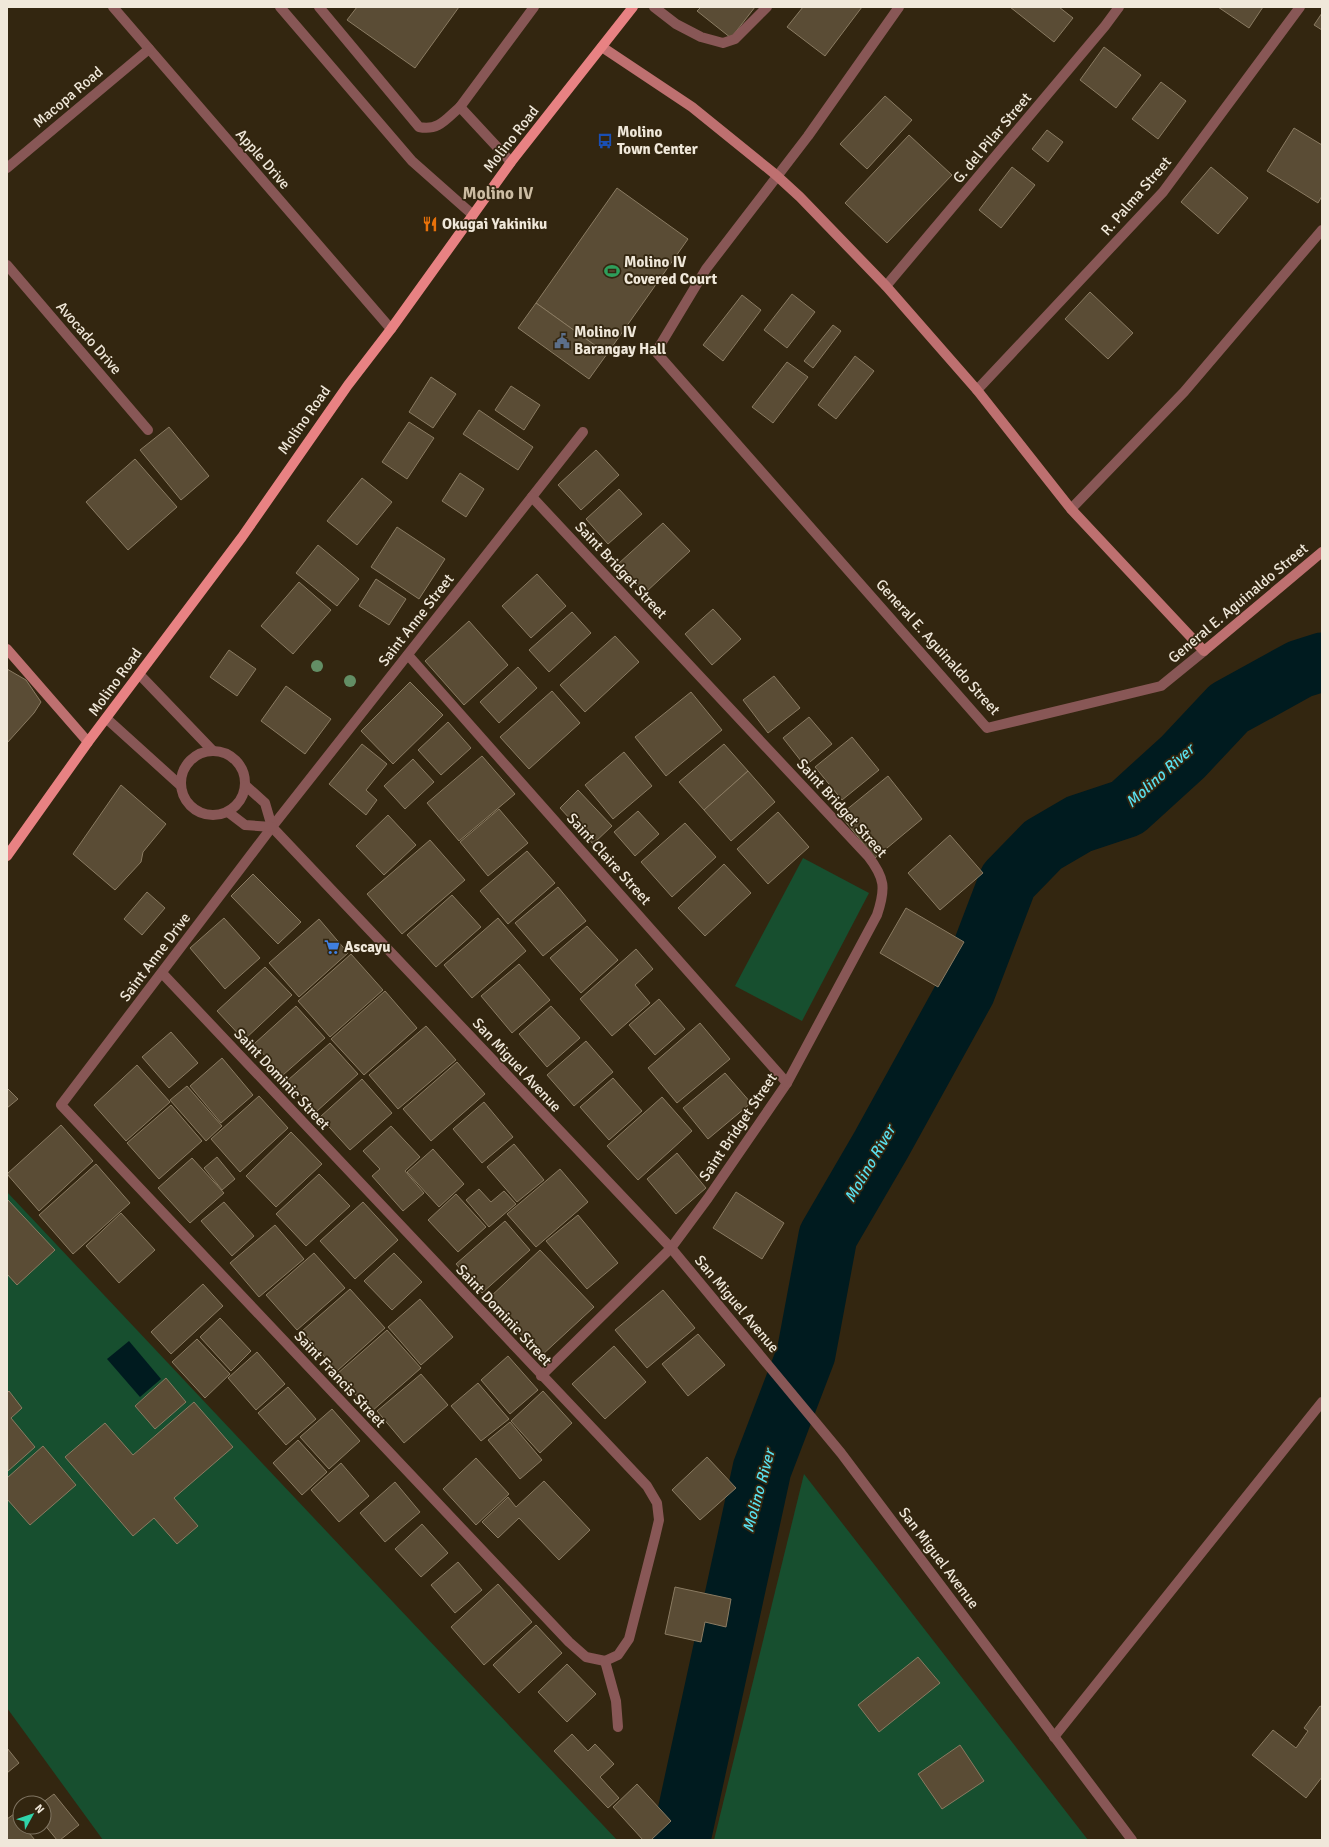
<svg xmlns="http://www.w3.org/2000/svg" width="1329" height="1847" font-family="Signika,sans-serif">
<rect width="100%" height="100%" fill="#332610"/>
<g fill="#174f2f">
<polygon points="803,858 869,893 802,1021 735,986"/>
<polygon points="7,1192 617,1840 103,1840 7,1708"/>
<polygon points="804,1474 1088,1840 714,1840"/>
</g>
<polygon fill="#001b1f" points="129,1341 161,1379 140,1397 107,1359"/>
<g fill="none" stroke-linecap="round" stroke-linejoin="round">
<polyline stroke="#001b1f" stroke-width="59" points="681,1840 762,1469 806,1354 828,1236 881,1145 966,991 1008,881 1043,845 1079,824 1127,808 1183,757 1229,708 1300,669 1322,662"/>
</g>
<g fill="#5a4c35" stroke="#8a7b62">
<polygon points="357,7 459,7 415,68 347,20"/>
<polygon points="701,7 755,7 731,38 697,11"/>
<polygon points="803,7 862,7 825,56 787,27"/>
<polygon points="1010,7 1059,7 1073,18 1054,42"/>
<polygon points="1218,7 1263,7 1249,28"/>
<polygon points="1322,13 1322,30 1314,25"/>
<polygon points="1104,47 1141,75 1116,108 1080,80"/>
<polygon points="1161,82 1186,101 1158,139 1132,119"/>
<polygon points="885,96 912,120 867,169 840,144"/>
<polygon points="1294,128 1322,145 1322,196 1318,203 1267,171"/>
<polygon points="1047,130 1063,142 1048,162 1032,149"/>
<polygon points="909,135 952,175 887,243 845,203"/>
<polygon points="1012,167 1035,185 1001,228 979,210"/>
<polygon points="1211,167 1248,198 1218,234 1181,202"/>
<polygon points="617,188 688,239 607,354 536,303"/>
<polygon points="1090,292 1133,333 1108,359 1065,319"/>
<polygon points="792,294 815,312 787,348 764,330"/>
<polygon points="742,295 761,310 723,361 703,345"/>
<polygon points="536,303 607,354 589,379 518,328"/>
<polygon points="833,325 841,331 813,368 804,361"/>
<polygon points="855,356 874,371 836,419 818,405"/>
<polygon points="787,362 808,377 773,423 752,407"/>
<polygon points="431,377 456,394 433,428 409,412"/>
<polygon points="511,386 540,405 524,430 495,410"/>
<polygon points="479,410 533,447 518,470 463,434"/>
<polygon points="409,422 434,438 407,479 382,462"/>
<polygon points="169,427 209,476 181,500 140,450"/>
<polygon points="596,450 619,475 581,510 558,485"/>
<polygon points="135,459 177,507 128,550 86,502"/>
<polygon points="460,473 484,489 466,517 442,501"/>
<polygon points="362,478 392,502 357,545 327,521"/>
<polygon points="619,489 642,514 608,544 586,519"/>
<polygon points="663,523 690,551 645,593 618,564"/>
<polygon points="397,527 445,559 419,599 371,567"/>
<polygon points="318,545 359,579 337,606 296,573"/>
<polygon points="537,574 566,606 531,638 502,606"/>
<polygon points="376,579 406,599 389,625 359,606"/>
<polygon points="299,582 331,610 293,654 261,626"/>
<polygon points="713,609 741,639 712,665 685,634"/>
<polygon points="572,612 591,633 549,672 529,650"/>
<polygon points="469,621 508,665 464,705 425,661"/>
<polygon points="615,636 639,662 585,712 560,685"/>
<polygon points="229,650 256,669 237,696 210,677"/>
<polygon points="518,667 537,688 499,723 480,702"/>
<polygon points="7,669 26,680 41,702 34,713 7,743"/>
<polygon points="774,676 800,708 768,733 743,700"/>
<polygon points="410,682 443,715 393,764 361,731"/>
<polygon points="286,686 331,719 305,754 261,721"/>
<polygon points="552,691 580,723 529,769 500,737"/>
<polygon points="691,692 722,730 666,776 635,737"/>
<polygon points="809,717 832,744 805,766 783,738"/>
<polygon points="448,722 471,748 441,775 418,750"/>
<polygon points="852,737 879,770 842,800 815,767"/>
<polygon points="362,744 387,764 366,790 377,800 366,815 329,784"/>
<polygon points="724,744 748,771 704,810 679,782"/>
<polygon points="624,752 652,786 613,819 585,785"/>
<polygon points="482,756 515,794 459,841 427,803"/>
<polygon points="413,759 434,782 405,809 384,786"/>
<polygon points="748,771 775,802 731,841 704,810"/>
<polygon points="888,776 922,819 875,858 840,815"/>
<polygon points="121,785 166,824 143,852 141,862 115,890 73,854"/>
<polygon points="578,790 612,826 593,844 560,808"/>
<polygon points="499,809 528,843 488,876 460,842"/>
<polygon points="638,811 659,834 635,856 614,832"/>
<polygon points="778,812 809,847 768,884 737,849"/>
<polygon points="388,815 416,845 384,875 356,846"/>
<polygon points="685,823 716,857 672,897 641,862"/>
<polygon points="950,835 983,873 940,910 908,873"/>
<polygon points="430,840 465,880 402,934 367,894"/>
<polygon points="527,851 555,883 508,924 480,891"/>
<polygon points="724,864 751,893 705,936 678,908"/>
<polygon points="253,874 301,922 278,944 231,896"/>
<polygon points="558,887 586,921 543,956 515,923"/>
<polygon points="147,892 165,908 142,935 124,919"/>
<polygon points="452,895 481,927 436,967 407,935"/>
<polygon points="906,908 964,942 938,987 880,953"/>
<polygon points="224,918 260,958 225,989 190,948"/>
<polygon points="498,918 526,951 472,998 444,965"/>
<polygon points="319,919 348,953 299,997 269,963"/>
<polygon points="587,926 618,960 581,993 550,958"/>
<polygon points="636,949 653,969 635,985 650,1003 612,1036 580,999"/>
<polygon points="351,954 383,990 330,1037 298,1001"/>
<polygon points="519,964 550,1000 512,1033 481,996"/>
<polygon points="265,967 292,995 244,1040 217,1011"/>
<polygon points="385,991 417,1028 364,1075 331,1039"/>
<polygon points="659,999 685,1029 655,1055 629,1025"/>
<polygon points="296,1006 325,1038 283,1075 254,1044"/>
<polygon points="551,1006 580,1038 547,1067 519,1034"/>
<polygon points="700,1023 730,1059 677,1103 648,1068"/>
<polygon points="426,1026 456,1060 398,1109 369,1075"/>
<polygon points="171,1032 198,1063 169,1088 142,1057"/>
<polygon points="586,1041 613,1072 574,1106 547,1075"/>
<polygon points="330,1043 358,1074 316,1112 288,1080"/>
<polygon points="222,1058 253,1095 221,1123 190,1086"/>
<polygon points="457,1062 485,1094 431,1141 403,1109"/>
<polygon points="137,1065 170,1102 126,1141 94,1105"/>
<polygon points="725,1073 751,1103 708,1139 683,1108"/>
<polygon points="613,1078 642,1111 609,1140 580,1107"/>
<polygon points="362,1079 392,1113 350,1150 320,1117"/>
<polygon points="187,1086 222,1126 206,1141 170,1100"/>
<polygon points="7,1088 18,1099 7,1108"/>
<polygon points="259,1096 288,1128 240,1172 211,1139"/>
<polygon points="662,1097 692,1131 638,1180 607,1146"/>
<polygon points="484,1102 513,1137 482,1163 453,1129"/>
<polygon points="171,1105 202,1141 159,1179 127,1143"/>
<polygon points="61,1125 93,1161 39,1211 7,1174"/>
<polygon points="391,1126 420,1157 405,1171 424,1193 403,1211 372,1176 380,1169 363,1151"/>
<polygon points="291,1132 322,1164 276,1207 246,1176"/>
<polygon points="514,1144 544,1180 517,1202 487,1167"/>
<polygon points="433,1149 464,1184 439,1207 407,1172"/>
<polygon points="677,1153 706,1188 676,1214 647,1179"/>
<polygon points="217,1157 235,1179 222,1190 204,1168"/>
<polygon points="192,1158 224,1193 190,1223 158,1188"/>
<polygon points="96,1164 130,1203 73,1254 39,1215"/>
<polygon points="560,1169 588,1202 536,1247 507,1214"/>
<polygon points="319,1174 350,1206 306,1246 276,1214"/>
<polygon points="479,1189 491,1202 504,1191 516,1204 489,1227 466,1200"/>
<polygon points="736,1192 784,1223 762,1259 713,1228"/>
<polygon points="456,1194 486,1227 458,1252 428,1220"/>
<polygon points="7,1199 55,1250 17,1285 7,1274"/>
<polygon points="224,1202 254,1236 232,1256 201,1221"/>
<polygon points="363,1202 398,1240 355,1279 320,1241"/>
<polygon points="121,1213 155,1250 119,1283 86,1246"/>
<polygon points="578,1215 618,1263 587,1289 546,1241"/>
<polygon points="505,1221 530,1250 482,1293 456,1264"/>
<polygon points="275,1225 304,1259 259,1297 230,1263"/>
<polygon points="540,1250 594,1307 541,1356 488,1299"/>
<polygon points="314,1253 345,1288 297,1330 266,1295"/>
<polygon points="394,1253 422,1282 392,1310 364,1281"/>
<polygon points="203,1284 223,1306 171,1354 151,1332"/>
<polygon points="350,1289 385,1328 337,1371 302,1331"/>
<polygon points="663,1290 695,1328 647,1368 615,1330"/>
<polygon points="420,1299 453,1337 421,1365 388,1327"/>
<polygon points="220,1318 251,1351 231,1371 200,1337"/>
<polygon points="387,1330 421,1368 371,1412 337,1374"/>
<polygon points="698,1334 725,1365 688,1396 662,1364"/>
<polygon points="197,1339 230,1374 205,1398 172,1362"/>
<polygon points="614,1346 646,1382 605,1419 572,1384"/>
<polygon points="257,1352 285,1384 256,1410 228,1378"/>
<polygon points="508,1356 538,1390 510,1414 481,1380"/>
<polygon points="421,1374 448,1405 404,1443 377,1411"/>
<polygon points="166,1378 186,1402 155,1429 135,1406"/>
<polygon points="478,1383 509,1419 481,1441 451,1406"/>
<polygon points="288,1387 316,1419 286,1445 258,1413"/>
<polygon points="9,1391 22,1408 11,1418 35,1447 8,1471 7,1393"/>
<polygon points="543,1391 572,1423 540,1453 511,1421"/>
<polygon points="194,1402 233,1447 174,1498 198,1526 177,1544 154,1518 133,1536 65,1457 105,1423 133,1455"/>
<polygon points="332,1409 360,1441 329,1469 300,1437"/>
<polygon points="510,1422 542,1460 520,1479 488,1440"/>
<polygon points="298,1440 327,1472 302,1495 273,1463"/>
<polygon points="43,1446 76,1485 30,1525 7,1499 7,1478"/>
<polygon points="707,1457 736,1488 700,1520 672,1490"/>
<polygon points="476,1458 509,1494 476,1525 443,1489"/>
<polygon points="341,1463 369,1496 339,1522 311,1490"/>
<polygon points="544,1481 590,1530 559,1560 519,1518 498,1538 482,1522 508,1497 516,1507"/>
<polygon points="395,1482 420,1512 385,1542 360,1513"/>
<polygon points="422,1524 448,1553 421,1577 395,1549"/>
<polygon points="458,1562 482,1590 455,1613 431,1585"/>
<polygon points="498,1584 532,1622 484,1665 451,1627"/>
<polygon points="675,1587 731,1599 726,1627 705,1622 701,1642 665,1634"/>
<polygon points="536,1625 562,1653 519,1693 493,1665"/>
<polygon points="918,1657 940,1683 879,1732 858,1705"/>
<polygon points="567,1664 596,1694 567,1722 538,1692"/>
<polygon points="1320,1706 1322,1707 1322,1777 1306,1798 1252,1755 1273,1730 1296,1748 1308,1731 1304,1728"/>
<polygon points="572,1734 588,1751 595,1744 614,1764 600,1777 619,1798 608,1808 554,1751"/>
<polygon points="960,1745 984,1781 942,1809 918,1774"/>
<polygon points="7,1748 19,1763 7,1773"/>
<polygon points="637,1784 671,1821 651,1840 643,1840 613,1807"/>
<polygon points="54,1794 79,1825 60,1840 57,1840 44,1824 44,1803 42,1803"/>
<polygon points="14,1814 20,1822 20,1827 24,1827 35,1840 7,1840 7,1819"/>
</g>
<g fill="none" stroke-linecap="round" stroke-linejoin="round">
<g stroke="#885756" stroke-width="10">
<polyline points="280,7 412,161 473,215"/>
<path d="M319 7 419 127C439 131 446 119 460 107L511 162"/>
<polyline points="654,7 676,24 701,37 723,43 735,39 767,7"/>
<polyline points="460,107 534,7"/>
<polyline points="1054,1737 1322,1402"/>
</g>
<g stroke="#885756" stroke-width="10">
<polyline points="113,7 391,329"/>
<polyline points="899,7 808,136 706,269 656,352 987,728 1161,686 1204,651"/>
<polyline points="7,168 149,49"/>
<polyline points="7,265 148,430"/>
<polyline points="886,286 1105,26 1119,7"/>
<polyline points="977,390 1163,192 1300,7"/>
<polyline points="583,432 272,827 61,1105 569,1642 586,1657 605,1661"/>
<path d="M532 497 868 856C885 878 886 888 877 915L787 1083 708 1198 671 1248 541 1376"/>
<polyline points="1071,509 1184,392 1322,230"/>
<polyline points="408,655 787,1083"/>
<polyline points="139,674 212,750"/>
<polyline points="107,719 180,785"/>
<circle cx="213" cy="783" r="32"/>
<polyline points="245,785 265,803 272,827 671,1248 841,1453 1132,1840"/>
<polyline points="228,812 245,825 272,827"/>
<polyline points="162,973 647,1486 657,1503 659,1520 655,1537 629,1639 618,1655 605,1661"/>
<polyline points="605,1661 616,1701 618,1727"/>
</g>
<g stroke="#be7070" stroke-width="10">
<polyline points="602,47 692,107 776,175 800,197 886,286 977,390 1071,509 1204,651 1322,552"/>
<polyline points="7,649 88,742"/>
</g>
<polyline stroke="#e88283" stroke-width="10" points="7,856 88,742 242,537 348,385 391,329 511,162 633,7"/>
</g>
<g fill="#638e65">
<circle cx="317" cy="666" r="6"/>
<circle cx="350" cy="681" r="6"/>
</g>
<defs>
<symbol id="bus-bare" viewBox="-9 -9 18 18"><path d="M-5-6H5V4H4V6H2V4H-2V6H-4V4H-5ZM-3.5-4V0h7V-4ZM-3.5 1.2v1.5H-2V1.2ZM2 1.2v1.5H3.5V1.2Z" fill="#1a4fb4" stroke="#332610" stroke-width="2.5" paint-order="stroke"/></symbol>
<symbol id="restaurant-bare" viewBox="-9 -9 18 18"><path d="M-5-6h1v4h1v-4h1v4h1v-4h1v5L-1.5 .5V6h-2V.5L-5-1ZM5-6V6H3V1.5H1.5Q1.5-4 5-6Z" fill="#e8710a" stroke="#332610" stroke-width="2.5" paint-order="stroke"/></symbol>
<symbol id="stadium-bare" viewBox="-9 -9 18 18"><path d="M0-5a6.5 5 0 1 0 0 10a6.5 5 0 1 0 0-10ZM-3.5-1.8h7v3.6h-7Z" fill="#2e9e5b" stroke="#332610" stroke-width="2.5" paint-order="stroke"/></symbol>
<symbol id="civic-bare" viewBox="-9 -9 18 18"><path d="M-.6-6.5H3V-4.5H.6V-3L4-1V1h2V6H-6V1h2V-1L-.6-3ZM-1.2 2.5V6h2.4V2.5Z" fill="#5c6f8a" stroke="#332610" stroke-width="2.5" paint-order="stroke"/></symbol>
<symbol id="supermarket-bare" viewBox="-9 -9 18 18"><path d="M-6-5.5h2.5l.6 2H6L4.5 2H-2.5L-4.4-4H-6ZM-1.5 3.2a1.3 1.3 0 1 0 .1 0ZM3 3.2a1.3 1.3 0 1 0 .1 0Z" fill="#3f7fe0" stroke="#332610" stroke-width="2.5" paint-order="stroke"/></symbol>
</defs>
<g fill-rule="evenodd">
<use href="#bus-bare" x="594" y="130" width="22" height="22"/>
<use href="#restaurant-bare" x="419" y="213" width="22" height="22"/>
<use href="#stadium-bare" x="601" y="260" width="22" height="22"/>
<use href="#civic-bare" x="551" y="330" width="22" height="22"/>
<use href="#supermarket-bare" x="321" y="936" width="22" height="22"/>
</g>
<g text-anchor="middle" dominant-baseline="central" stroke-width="3.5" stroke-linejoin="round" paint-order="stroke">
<g font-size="15" fill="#f0e8da" stroke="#332610">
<text transform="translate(68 97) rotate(-40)">Macopa Road</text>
<text transform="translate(992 138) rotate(-50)">G. del Pilar Street</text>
<text transform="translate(511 139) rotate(-52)">Molino Road</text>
<text transform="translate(263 159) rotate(49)">Apple Drive</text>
<text transform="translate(1136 196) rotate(-49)">R. Palma Street</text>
<text transform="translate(89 338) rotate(49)">Avocado Drive</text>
<text transform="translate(304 420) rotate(-55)">Molino Road</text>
<text transform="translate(621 570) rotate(47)">Saint Bridget Street</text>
<text transform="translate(1238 603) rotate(-40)">General E. Aguinaldo Street</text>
<text transform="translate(416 620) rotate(-52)">Saint Anne Street</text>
<text transform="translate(938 647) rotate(48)">General E. Aguinaldo Street</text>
<text transform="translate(115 682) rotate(-54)">Molino Road</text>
<text transform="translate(842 808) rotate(48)">Saint Bridget Street</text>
<text transform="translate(609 859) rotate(48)">Saint Claire Street</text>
<text transform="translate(155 957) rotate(-53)">Saint Anne Drive</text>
<text transform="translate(517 1065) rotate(47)">San Miguel Avenue</text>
<text transform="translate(282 1079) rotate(47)">Saint Dominic Street</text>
<text transform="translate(738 1127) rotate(-56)">Saint Bridget Street</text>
<text transform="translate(737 1304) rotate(50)">San Miguel Avenue</text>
<text transform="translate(504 1315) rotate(47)">Saint Dominic Street</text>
<text transform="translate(340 1379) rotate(47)">Saint Francis Street</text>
<text transform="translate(939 1558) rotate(53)">San Miguel Avenue</text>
</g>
<g font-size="15" font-weight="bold" fill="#f0e8da" stroke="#332610" text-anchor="start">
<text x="617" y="132">Molino<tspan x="617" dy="17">Town Center</tspan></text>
<text x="442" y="224">Okugai Yakiniku</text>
<text x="624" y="262">Molino IV<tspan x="624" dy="17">Covered Court</tspan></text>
<text x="574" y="332">Molino IV<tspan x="574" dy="17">Barangay Hall</tspan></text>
<text x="344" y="947">Ascayu</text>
</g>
<g font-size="16" font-style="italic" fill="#59dfed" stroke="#332610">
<text transform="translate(1160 776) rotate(-42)">Molino River</text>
<text transform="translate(870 1164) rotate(-60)">Molino River</text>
<text transform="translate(759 1491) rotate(-75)">Molino River</text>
</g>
<g font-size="17" font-weight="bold" fill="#ccbca2" stroke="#332610">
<text x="498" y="193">Molino IV</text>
</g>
</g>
<rect width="1329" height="1847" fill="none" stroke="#f0e8da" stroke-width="16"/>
<g transform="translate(32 1815) rotate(50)"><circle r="19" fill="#332610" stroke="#7f7461"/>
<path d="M0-3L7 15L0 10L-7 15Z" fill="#30d4aa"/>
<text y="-6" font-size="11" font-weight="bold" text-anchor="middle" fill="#f0e8da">N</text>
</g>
</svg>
